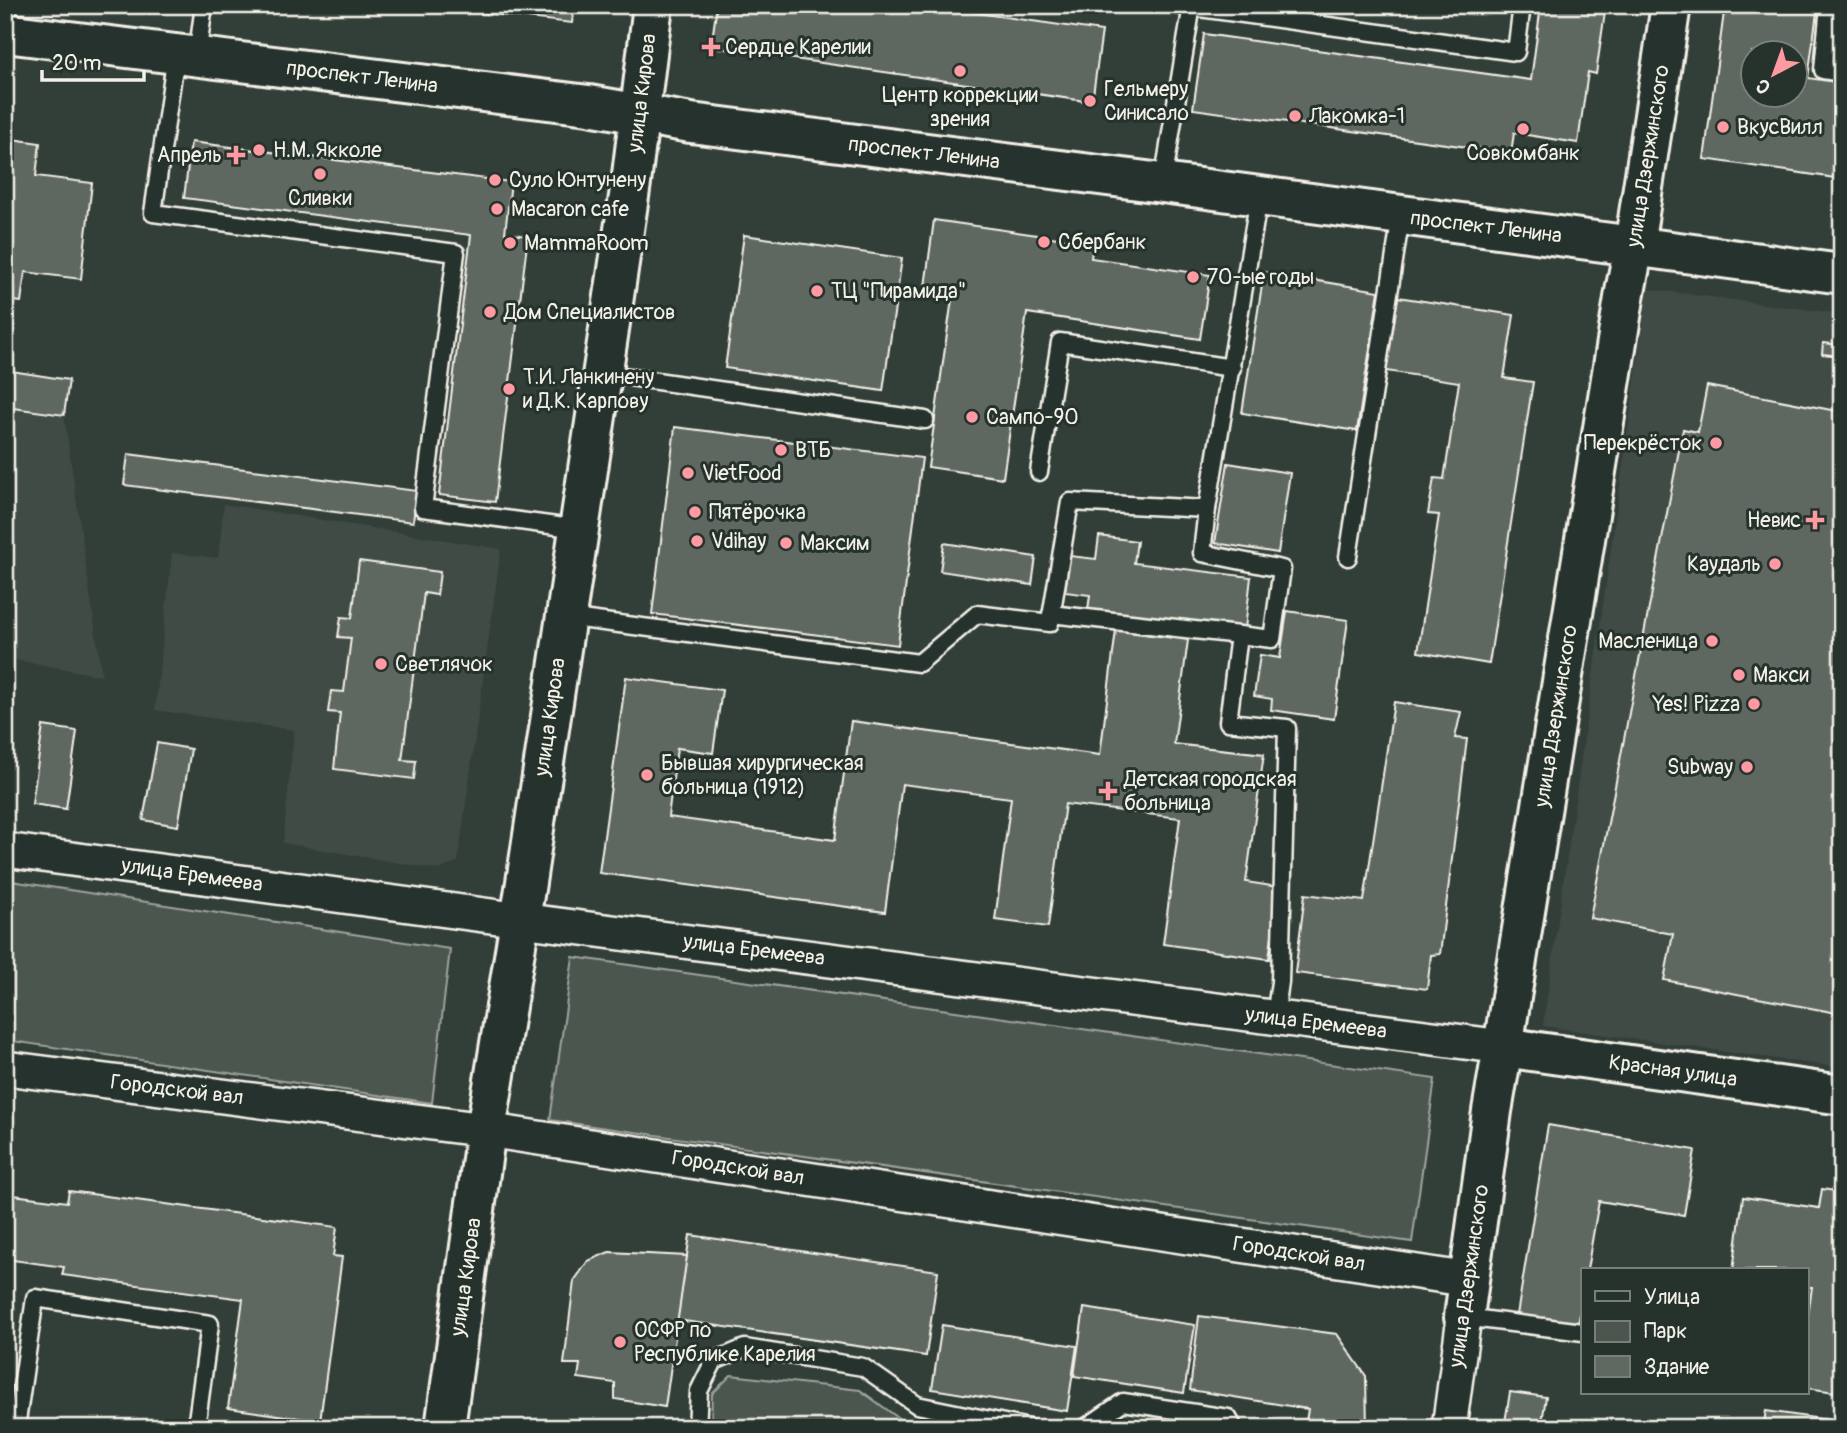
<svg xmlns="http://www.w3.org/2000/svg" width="1847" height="1433" font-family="Pangolin,sans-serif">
<rect width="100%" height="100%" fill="#323e38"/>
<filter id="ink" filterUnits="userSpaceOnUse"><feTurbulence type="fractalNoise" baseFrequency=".0143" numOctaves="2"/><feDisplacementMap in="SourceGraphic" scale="14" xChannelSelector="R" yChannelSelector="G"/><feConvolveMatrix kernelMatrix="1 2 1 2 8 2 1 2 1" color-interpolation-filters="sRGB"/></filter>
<g filter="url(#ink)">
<g fill="#404b44">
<polygon points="1648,289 1842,314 1842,1068 1543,1026"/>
<polygon points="5,407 64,415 102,676 5,658"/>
<polygon points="224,504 501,549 458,861 440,870 283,843 294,730 155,710 172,553 218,558"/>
</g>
<g fill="#4c564f" stroke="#a0a49c" stroke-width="2">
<polygon points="5,880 450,949 432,1103 5,1040"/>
<polygon points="573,957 1435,1079 1412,1242 550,1120"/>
<polygon points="731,1375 860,1390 912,1428 711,1428 712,1394"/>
</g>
<g fill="#5f6861" stroke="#f4f1e8" stroke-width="2" fill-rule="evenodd">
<polygon points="410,5 574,5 572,23"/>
<polygon points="717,5 922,5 1102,31 1092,102 711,47"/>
<polygon points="1541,5 1606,5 1596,74 1588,72 1578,143 1514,133 1511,153 1193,109 1204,34 1531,80"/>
<path d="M1725 5H1818L1808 78 1842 83V179L1704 159ZM1752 52H1794V94H1752Z"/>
<polygon points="5,138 40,143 36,176 92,183 81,279 25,272 21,302 5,300"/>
<polygon points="191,142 511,182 505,233 528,236 495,502 439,495 471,235 184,198"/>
<polygon points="934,220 1093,243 1091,258 1210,275 1200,339 1027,313 1003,478 928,467 953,292 925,287"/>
<polygon points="744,235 902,258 883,391 725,368"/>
<polygon points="1264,272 1379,291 1357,431 1242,413"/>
<polygon points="1398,297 1514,315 1504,378 1533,382 1489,664 1418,652 1439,515 1428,514 1434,478 1444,479 1459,382 1386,371"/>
<polygon points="1823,343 1842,345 1842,356 1822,354"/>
<polygon points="5,370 69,380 64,415 5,407"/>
<polygon points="1707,386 1842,412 1842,1014 1664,980 1673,934 1590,918 1683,429 1698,432"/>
<polygon points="675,427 922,458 898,645 652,614"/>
<polygon points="128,454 417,491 413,522 124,485"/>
<polygon points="1228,463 1290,473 1278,553 1215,543"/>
<polygon points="1099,536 1137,541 1134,563 1251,577 1245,629 1088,610 1090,595 1065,592 1070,556 1096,559"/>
<polygon points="944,543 1036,557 1032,585 940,571"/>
<polygon points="359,561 440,572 437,595 424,593 402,760 416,761 414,779 334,769 340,713 328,712 331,691 344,692 351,638 338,637 341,617 352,618"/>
<polygon points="1287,611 1348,620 1334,719 1271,710 1272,699 1254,696 1260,655 1280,658"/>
<polygon points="1116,630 1188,640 1174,744 1264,754 1246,882 1278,887 1269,959 1163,944 1180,818 1065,804 1048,927 995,920 1011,798 902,784 885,912 599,873 626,677 722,690 713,753 677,748 668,817 835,840 851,721 1100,755"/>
<polygon points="1394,702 1461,712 1455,738 1467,739 1440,954 1431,955 1427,989 1295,973 1305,894 1364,901"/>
<polygon points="43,726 77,731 66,809 32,804"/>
<polygon points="157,743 191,749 178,826 143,820"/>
<polygon points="1548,1125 1695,1150 1684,1215 1599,1201 1587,1270 1583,1270 1583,1298 1578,1325 1517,1315"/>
<polygon points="1822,1189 1842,1192 1842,1393 1807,1388 1807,1322 1812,1287 1807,1287 1807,1270 1733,1270 1743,1197 1819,1208"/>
<polygon points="69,1191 337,1227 333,1256 342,1257 320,1421 228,1408 243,1299 62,1275 64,1267 5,1259 5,1194 67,1202"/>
<polygon points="690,1235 938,1271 926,1356 677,1320"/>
<polygon points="609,1252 687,1256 665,1407 615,1399 615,1383 578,1378 580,1364 564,1364 574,1281 588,1261"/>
<polygon points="1084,1308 1195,1325 1184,1393 1074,1376"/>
<polygon points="1199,1316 1337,1334 1366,1376 1367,1428 1305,1428 1308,1409 1190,1390"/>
<polygon points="942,1325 1077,1346 1067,1411 932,1389"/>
<polygon points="1510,1392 1546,1397 1541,1428 1504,1428"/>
<polygon points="1766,1411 1842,1422 1842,1428 1763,1428"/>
</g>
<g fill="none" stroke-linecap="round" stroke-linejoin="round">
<defs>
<g id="lane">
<polyline points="1178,5 1516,52 1522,5"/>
<polyline points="1829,5 1823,70 1842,73"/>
<polyline points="176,54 153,213 456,253 423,508 579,529"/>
<polyline points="197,57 204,5"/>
<polyline points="1163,182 1192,5"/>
<polyline points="602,373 925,420"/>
<polyline points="1039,472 1060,342 1232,368"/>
<polyline points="1207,509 1202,553 1282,569 1272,639 1239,635 1228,722 1287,728 1280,982 1275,1017"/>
<polyline points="1348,557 1401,216"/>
<polyline points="1051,614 1239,635"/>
<polyline points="565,617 919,663 977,614 1050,623 1070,502 1207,509 1259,197"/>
<polyline points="1464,1317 1583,1332"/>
<polyline points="16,1428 35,1298 210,1324 196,1428"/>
<polyline points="697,1428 699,1391 714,1361 745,1348 863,1367 917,1405 1029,1428"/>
<polyline points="1085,1428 1123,1402 1228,1418 1234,1428"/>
</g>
<g id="street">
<polyline points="5,850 520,920 1503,1047"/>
<polyline points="5,1068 486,1130 1470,1280"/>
<polyline points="1449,1428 1464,1317"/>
</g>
<g id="secondary">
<polyline points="5,33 589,105 691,123 1162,183 1842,274"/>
<polyline points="1503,1047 1842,1095"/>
<polyline points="1464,1317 1492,1111 1503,1047 1625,292 1634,246 1671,5"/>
<polyline points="445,1428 486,1130 525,889 631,183 653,5"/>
</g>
</defs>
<use href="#lane" stroke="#f4f1e8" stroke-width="21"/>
<use href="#street" stroke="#f4f1e8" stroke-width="38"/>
<use href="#secondary" stroke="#f4f1e8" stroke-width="44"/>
<use href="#lane" stroke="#26332d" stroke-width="16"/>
<use href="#street" stroke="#26332d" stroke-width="33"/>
<use href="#secondary" stroke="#26332d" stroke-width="38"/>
</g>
</g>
<g fill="#ff9aa2" stroke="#26332d" stroke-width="2.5">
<path d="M707.5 36.5h7v7h7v7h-7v7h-7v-7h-7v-7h7z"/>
<circle cx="960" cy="71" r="7"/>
<circle cx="1090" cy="101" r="7"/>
<circle cx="1295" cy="116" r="7"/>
<circle cx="1723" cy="127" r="7"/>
<circle cx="1523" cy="129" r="7"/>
<circle cx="259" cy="150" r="7"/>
<path d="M232.5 144.5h7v7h7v7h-7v7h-7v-7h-7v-7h7z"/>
<circle cx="320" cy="174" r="7"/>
<circle cx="495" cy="180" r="7"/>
<circle cx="497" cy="209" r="7"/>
<circle cx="1044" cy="242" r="7"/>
<circle cx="510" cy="243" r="7"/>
<circle cx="1193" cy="277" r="7"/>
<circle cx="817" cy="291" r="7"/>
<circle cx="490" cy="312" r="7"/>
<circle cx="509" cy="389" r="7"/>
<circle cx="972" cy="417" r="7"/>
<circle cx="1716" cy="443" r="7"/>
<circle cx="781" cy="450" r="7"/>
<circle cx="688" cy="473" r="7"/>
<circle cx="695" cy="512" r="7"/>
<path d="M1811.5 509.5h7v7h7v7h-7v7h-7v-7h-7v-7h7z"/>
<circle cx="697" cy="541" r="7"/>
<circle cx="786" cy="543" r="7"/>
<circle cx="1775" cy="564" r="7"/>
<circle cx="1712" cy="641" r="7"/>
<circle cx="381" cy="664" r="7"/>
<circle cx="1739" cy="675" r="7"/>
<circle cx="1754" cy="704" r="7"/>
<circle cx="1747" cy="767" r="7"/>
<circle cx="647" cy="775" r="7"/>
<path d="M1104.5 780.5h7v7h7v7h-7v7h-7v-7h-7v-7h7z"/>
<circle cx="620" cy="1342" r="7"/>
</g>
<g text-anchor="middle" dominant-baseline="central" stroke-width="6" stroke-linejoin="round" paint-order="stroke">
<g font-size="21" fill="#f4f1e8" stroke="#26332d" text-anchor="start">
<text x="725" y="47">Сердце Карелии</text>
<text x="1104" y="89">Гельмеру<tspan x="1104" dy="24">Синисало</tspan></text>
<text x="960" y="95" text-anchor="middle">Центр коррекции<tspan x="960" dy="24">зрения</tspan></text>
<text x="1309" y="116">Лакомка-1</text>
<text x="1737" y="127">ВкусВилл</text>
<text x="273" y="150">Н.М. Якколе</text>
<text x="1523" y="153" text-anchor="middle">Совкомбанк</text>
<text x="222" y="155" text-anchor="end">Апрель</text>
<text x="509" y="180">Суло Юнтунену</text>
<text x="320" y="198" text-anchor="middle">Сливки</text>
<text x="511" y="209">Macaron cafe</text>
<text x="1058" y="242">Сбербанк</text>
<text x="524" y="243">MammaRoom</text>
<text x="1207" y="277">70-ые годы</text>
<text x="831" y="291">ТЦ "Пирамида"</text>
<text x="504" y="312">Дом Специалистов</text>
<text x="523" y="377">Т.И. Ланкинену<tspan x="523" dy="24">и Д.К. Карпову</tspan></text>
<text x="986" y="417">Сампо-90</text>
<text x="1702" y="443" text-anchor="end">Перекрёсток</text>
<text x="795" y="450">ВТБ</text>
<text x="702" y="473">VietFood</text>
<text x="709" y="512">Пятёрочка</text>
<text x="1801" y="520" text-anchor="end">Невис</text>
<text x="711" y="541">Vdihay</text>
<text x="800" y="543">Максим</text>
<text x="1761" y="564" text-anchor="end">Каудаль</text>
<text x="1698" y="641" text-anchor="end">Масленица</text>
<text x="395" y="664">Светлячок</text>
<text x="1753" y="675">Макси</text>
<text x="1740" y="704" text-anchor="end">Yes! Pizza</text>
<text x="661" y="763">Бывшая хирургическая<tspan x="661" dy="24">больница (1912)</tspan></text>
<text x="1733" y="767" text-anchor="end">Subway</text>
<text x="1124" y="779">Детская городская<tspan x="1124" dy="24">больница</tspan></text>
<text x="634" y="1330">ОСФР по<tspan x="634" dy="24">Республике Карелия</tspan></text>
</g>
<g font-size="21" fill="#f4f1e8" stroke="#26332d">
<text transform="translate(362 77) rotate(7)">проспект Ленина</text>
<text transform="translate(642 93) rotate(-83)">улица Кирова</text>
<text transform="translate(924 153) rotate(7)">проспект Ленина</text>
<text transform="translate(1648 156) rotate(-81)">улица Дзержинского</text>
<text transform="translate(1486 227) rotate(7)">проспект Ленина</text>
<text transform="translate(1556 716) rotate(-81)">улица Дзержинского</text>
<text transform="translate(550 717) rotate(-82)">улица Кирова</text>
<text transform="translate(192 875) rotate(8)">улица Еремеева</text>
<text transform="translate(754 950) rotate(7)">улица Еремеева</text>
<text transform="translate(1316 1023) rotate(7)">улица Еремеева</text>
<text transform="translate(1673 1071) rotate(8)">Красная улица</text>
<text transform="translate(177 1090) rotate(7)">Городской вал</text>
<text transform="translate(738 1168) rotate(9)">Городской вал</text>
<text transform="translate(1299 1254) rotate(9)">Городской вал</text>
<text transform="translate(1469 1276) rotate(-82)">улица Дзержинского</text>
<text transform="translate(466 1277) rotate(-82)">улица Кирова</text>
</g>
</g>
<rect width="1847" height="1433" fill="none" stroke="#26332d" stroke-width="28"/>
<rect x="14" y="14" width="1819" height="1405" fill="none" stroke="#f4f1e8" stroke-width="2.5" filter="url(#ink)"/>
<rect x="1581" y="1268" width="228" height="126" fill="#26332d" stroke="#787f78" stroke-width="2"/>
<rect x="1595" y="1291" width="35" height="10" fill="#26332d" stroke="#787f78" stroke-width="2"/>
<text x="1644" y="1304" font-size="21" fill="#f4f1e8">Улица</text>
<rect x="1595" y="1321" width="35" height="21" fill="#4c564f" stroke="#787f78" stroke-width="2"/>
<text x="1644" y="1338" font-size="21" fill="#f4f1e8">Парк</text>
<rect x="1595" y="1356" width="35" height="21" fill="#5f6861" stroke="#787f78" stroke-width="2"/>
<text x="1644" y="1374" font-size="21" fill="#f4f1e8">Здание</text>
<g transform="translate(1774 74) rotate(221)"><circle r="33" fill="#26332d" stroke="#787f78" stroke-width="2"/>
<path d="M0-5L12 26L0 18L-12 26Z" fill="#ff9aa2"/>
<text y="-10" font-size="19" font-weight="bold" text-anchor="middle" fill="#f4f1e8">С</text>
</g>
<path d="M42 70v10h102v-10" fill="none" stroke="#f4f1e8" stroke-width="3.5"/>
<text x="52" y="70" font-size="21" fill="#f4f1e8" stroke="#26332d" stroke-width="5" paint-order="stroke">20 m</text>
</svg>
